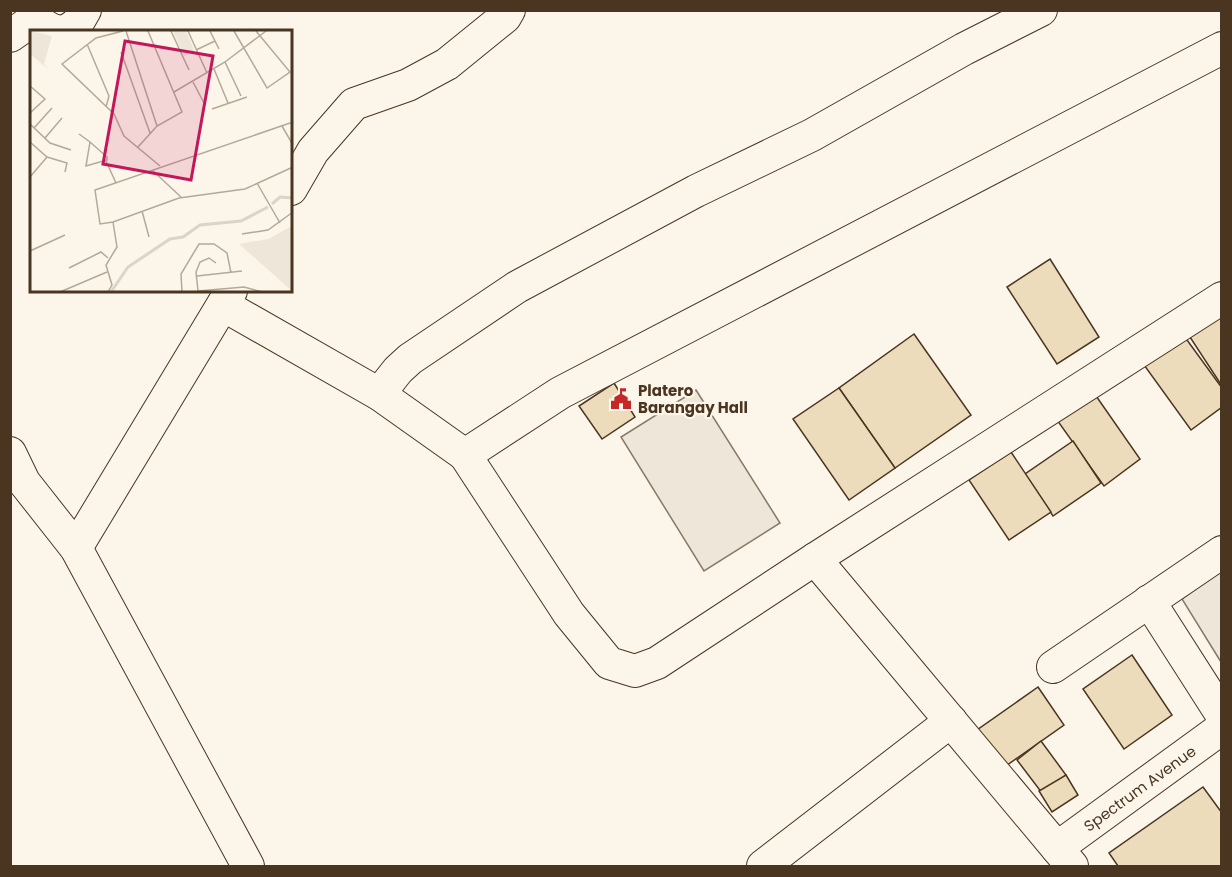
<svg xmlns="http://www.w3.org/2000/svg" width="1232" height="877" font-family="Poppins,sans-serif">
<rect width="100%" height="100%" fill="#fbf6e9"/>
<g fill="#ede6d9" stroke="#887966" stroke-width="1.5">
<polygon points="696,390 780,523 704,571 621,437"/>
<polygon points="1221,571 1221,662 1182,599"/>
</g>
<g fill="#ecdcbc" stroke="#4a3520" stroke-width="1.5">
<polygon points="1050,259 1099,337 1057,364 1007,287"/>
<polygon points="1222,304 1222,386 1184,328"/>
<polygon points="1179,329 1222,388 1222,407 1191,430 1139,358"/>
<polygon points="914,334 971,415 895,468 839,388"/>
<polygon points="614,383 635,417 602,439 579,406"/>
<polygon points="839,388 895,468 849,500 793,419"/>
<polygon points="1094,393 1140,459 1104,486 1057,420"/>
<polygon points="1073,441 1101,483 1053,516 1025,474"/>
<polygon points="1011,452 1051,512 1009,540 969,480"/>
<polygon points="1132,655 1172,715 1124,749 1083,689"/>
<polygon points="1038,687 1064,725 1003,768 977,730"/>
<polygon points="1041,741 1066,775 1042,793 1017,760"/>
<polygon points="1066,775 1078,795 1052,812 1039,791"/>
<polygon points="1203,787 1222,813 1222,866 1118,866 1109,853"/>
</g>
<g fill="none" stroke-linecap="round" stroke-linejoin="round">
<defs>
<g id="minor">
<path d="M32 10C39 23 48 31 62 32"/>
<polyline points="65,32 77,24 85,10"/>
<polyline points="10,36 36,18"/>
<polyline points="291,189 313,151 354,104 408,85 447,64 505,17 509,10"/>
<polyline points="223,305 379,394 465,455 569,614 609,663 635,671 657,663 815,559 1222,298"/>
<polyline points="379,394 398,370 410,359 517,287 696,191 812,135 964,49 1041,10"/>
<polyline points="10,453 24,482 76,548 248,866"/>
<polyline points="465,455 560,393 1222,48"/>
<polyline points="76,548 231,291"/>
<polyline points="815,559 1072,866"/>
<polyline points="1149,601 1222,715"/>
<polyline points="1053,667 1222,552"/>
<path id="s1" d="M1057 848 1222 728"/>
<polyline points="763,866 951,721"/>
</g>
</defs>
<use href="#minor" stroke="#4a3520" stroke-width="34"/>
<use href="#minor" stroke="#fbf6e9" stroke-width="32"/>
</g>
<defs>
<symbol id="civic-bare" viewBox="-9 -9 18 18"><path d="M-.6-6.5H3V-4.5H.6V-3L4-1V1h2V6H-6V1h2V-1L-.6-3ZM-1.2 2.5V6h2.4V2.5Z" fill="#c62828" stroke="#fbf6e9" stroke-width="2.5" paint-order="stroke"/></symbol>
</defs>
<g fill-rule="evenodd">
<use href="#civic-bare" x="606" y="384" width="30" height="30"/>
</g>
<g text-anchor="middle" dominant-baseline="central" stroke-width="4.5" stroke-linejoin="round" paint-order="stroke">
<g font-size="15" font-weight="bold" fill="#4a3520" stroke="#fbf6e9" text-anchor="start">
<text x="638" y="390">Platero<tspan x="638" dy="17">Barangay Hall</tspan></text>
</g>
<g font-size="15" fill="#4a3520" stroke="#fbf6e9">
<text stroke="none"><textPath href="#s1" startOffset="102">Spectrum Avenue</textPath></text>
</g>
</g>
<g transform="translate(30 30)">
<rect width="262" height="262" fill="#fbf6e9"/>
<path d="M0 1 22 6 14 34 18 39 0 24ZM143 1H156L165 22 154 26ZM262 196 263 197 262 261 209 214 238 209Z" fill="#ede6d9"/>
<path fill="none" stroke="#dcd4c6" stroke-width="3" d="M242 174 250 167 263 168M81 262 98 237 140 209 153 207 170 195 211 191 238 177"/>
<path fill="none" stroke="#b4a999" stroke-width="1.5" d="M93 1 66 8 32 34 84 84 94 106 130 136M96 1 127 96M141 1 159 40M158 1 177 43M180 1 189 19M204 1 237 58 260 42 226 1M57 14 79 66 76 77M166 20 185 11M91 22 120 103M195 32 211 66M184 39 198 73M163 52 174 73M0 56 15 69 0 83M144 62 195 32 236 1M182 79 217 67M0 94 20 113 41 120M252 96 263 115M4 98 22 78M49 104 60 112 77 127V130L56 136 60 112M15 108 32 88M0 112 17 127 37 133 35 142M108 117 127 96 152 82 118 1M76 131 86 153M122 140 151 167M0 147 17 127M227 153 250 193M112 181 119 207M83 192 70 194 65 160 263 92M212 204 238 200 263 182M0 221 35 205M39 238 71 222 78 228M167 246 212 241M168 261 214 257 232 262M168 261 166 242 170 232 179 228 186 233M30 262 77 242M78 262 82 255 76 235 87 217 83 192 149 168 215 159 263 137M152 262 151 244 169 214H184L197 223 201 243"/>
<path fill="#c2185b" fill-opacity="0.15" stroke="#c2185b" stroke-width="3" d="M95 11 183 26 161 150 73 134Z"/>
<rect width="262" height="262" fill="none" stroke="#4a3520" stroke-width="3"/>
</g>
<rect width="1232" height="877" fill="none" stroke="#4a3520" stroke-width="24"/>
</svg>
